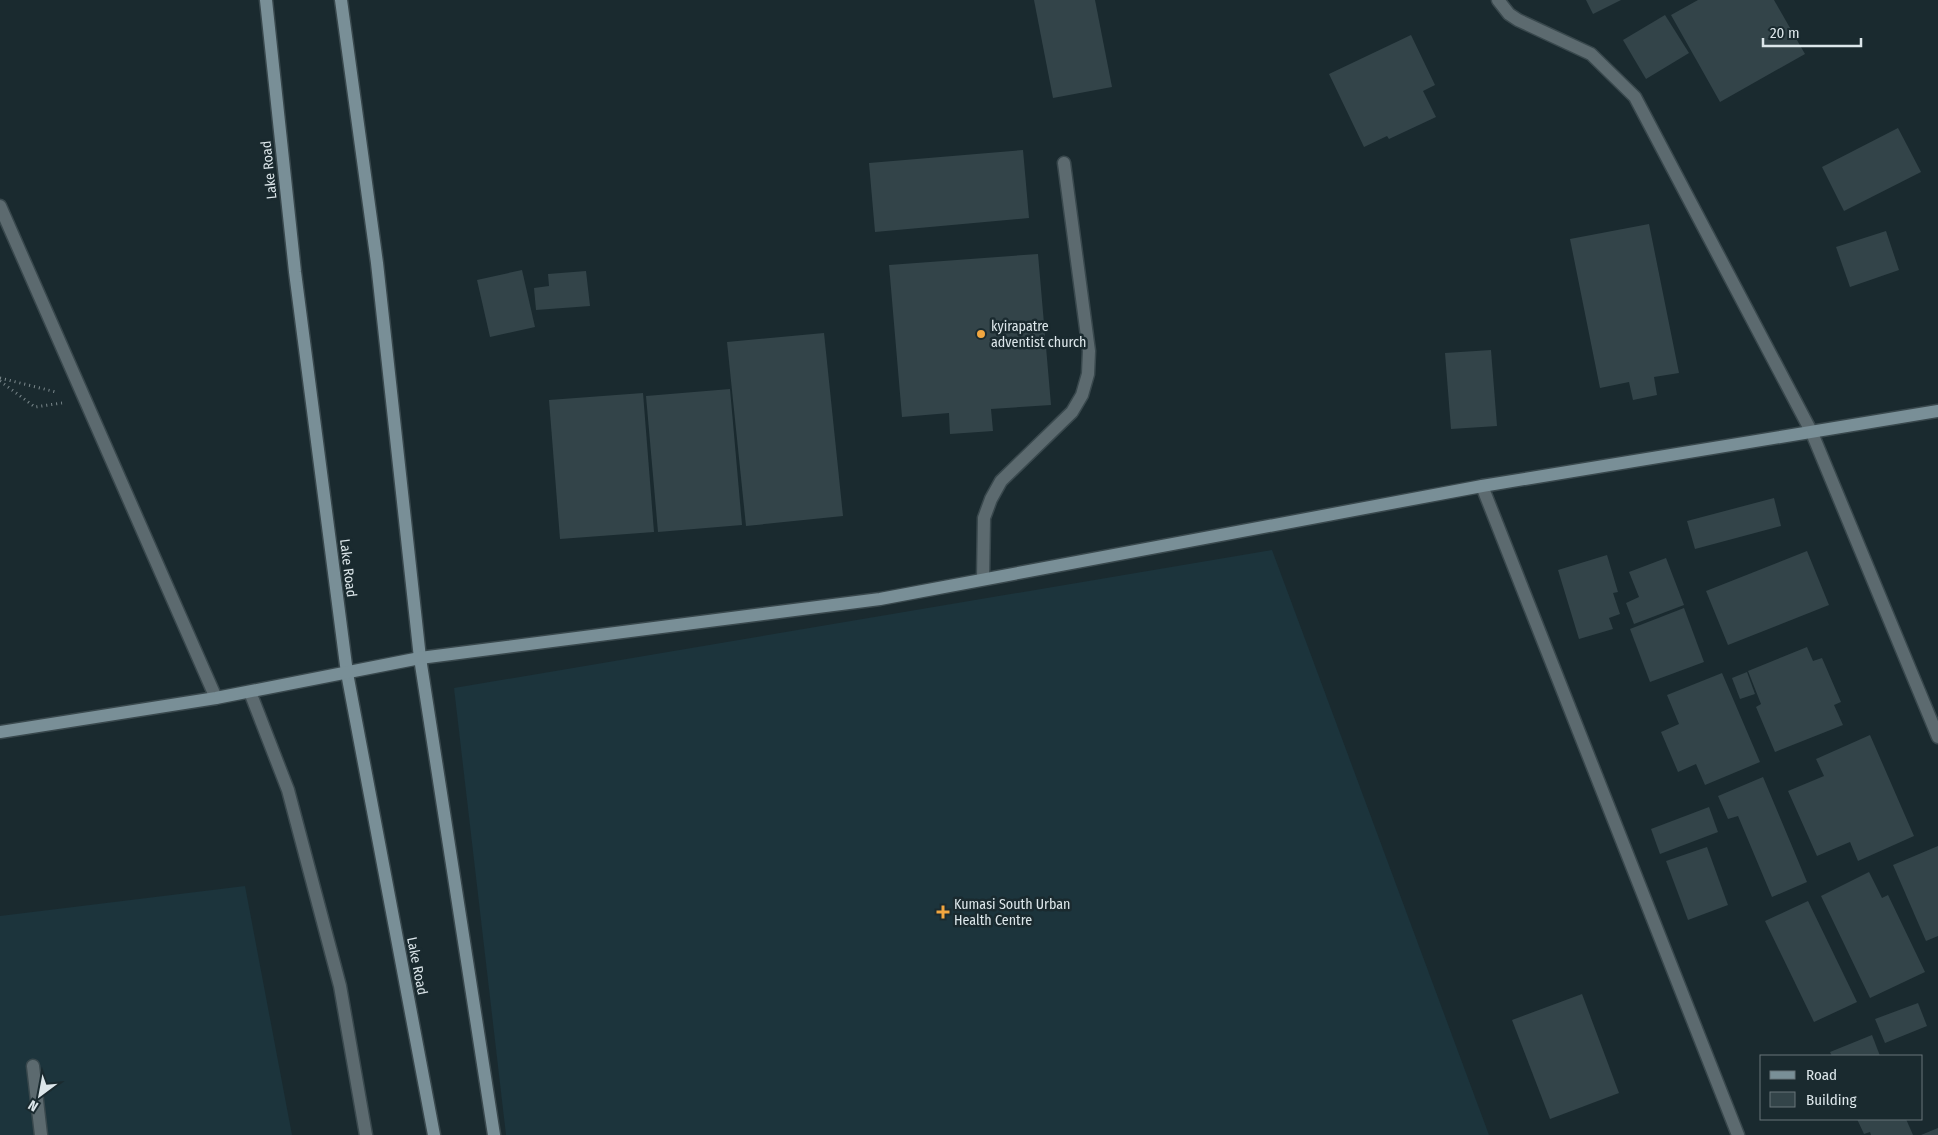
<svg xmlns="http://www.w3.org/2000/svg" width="1938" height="1135" font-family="'Fira Sans Condensed',sans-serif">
<rect width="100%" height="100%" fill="#1a2a2f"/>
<g fill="#1c343c">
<polygon points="1272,550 1489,1135 506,1135 454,688"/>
<polygon points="245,886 292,1135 0,1135 0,916"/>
</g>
<g fill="#334449">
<polygon points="1034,0 1095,0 1112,87 1053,98"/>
<polygon points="1586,0 1621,0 1593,14"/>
<polygon points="1698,0 1774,0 1805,54 1720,102 1671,15"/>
<polygon points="1665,15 1689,53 1646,79 1623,40"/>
<polygon points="1411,35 1435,85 1423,91 1436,117 1389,139 1387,136 1364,147 1329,74"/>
<polygon points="1898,128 1921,172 1844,211 1822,167"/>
<polygon points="1023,150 1029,218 875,232 869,163"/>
<polygon points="1649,224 1679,373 1654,377 1657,395 1633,400 1629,382 1600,388 1570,239"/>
<polygon points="1886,231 1899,270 1850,287 1836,247"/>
<polygon points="1038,254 1051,405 991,409 993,431 950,434 949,413 902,417 889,265"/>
<polygon points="522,270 535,327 490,337 477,280"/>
<polygon points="586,271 590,306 536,310 534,288 549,286 548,274"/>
<polygon points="824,333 843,516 746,526 727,342"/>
<polygon points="1491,350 1497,426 1451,429 1445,353"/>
<polygon points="730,389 742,525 658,532 646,396"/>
<polygon points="643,393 654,532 560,539 549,400"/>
<polygon points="1774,498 1781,526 1695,549 1687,521"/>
<polygon points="1807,551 1829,605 1728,645 1706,591"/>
<polygon points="1607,555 1618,592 1613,593 1620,614 1609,618 1613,629 1579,639 1558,570"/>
<polygon points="1666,558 1684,605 1634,624 1626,603 1639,597 1629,572"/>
<polygon points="1684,608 1704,662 1650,682 1630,629"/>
<polygon points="1807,647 1813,661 1822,658 1841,702 1834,705 1843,725 1775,752 1756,707 1761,704 1748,671"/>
<polygon points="1747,672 1755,694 1740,699 1732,678"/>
<polygon points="1722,673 1760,762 1705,785 1696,764 1678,772 1661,732 1679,724 1667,695"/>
<polygon points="1870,735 1914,836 1858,861 1850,842 1817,856 1788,791 1824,776 1816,759"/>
<polygon points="1763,777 1807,882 1772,897 1738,816 1728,819 1718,796"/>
<polygon points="1709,807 1718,832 1660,854 1651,829"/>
<polygon points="1938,846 1938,936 1926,941 1893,865"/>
<polygon points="1707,847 1728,905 1688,920 1666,861"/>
<polygon points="1869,872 1882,898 1888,895 1925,972 1870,998 1821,896"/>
<polygon points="1808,901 1857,1002 1814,1022 1765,921"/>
<polygon points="1582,994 1619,1093 1550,1119 1512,1020"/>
<polygon points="1918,1003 1927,1026 1885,1043 1875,1019"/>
<polygon points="1872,1035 1880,1056 1832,1056 1830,1052"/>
<polygon points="1857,1119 1906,1119 1913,1135 1871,1135 1870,1132 1864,1134"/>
<polygon points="1938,1128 1938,1135 1921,1135"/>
</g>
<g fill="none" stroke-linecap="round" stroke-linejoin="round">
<defs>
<polyline id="lane" points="983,579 984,518 991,499 1001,481 1072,412 1082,395 1088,374 1089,351 1064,163"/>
<g id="street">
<polyline points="1498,0 1509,14 1518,20 1591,54 1635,97 1812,433 1938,737"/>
<polyline points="0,206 216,698"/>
<polyline points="1482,486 1738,1135"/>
<polyline points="250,692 288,790 340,986 366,1135"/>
<polyline points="33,1066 41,1135"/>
</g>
<g id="secondary">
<polyline points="266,0 295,272 347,673 434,1135"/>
<polyline points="341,0 377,263 420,658 494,1135"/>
<polyline points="0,732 216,698 420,658 880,599 1482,486 1938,411"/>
</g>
</defs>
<use href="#lane" stroke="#39484d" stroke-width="15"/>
<use href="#street" stroke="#39484d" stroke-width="15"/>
<use href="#secondary" stroke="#39484d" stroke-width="15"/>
<g stroke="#7d8a8e" stroke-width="3" stroke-dasharray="1 4" stroke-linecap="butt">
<polyline points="0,378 56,392"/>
<polyline points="0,381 35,407 62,403"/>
</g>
<use href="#lane" stroke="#5c6a6f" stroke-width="12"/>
<use href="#street" stroke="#5c6a6f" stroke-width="12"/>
<use href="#secondary" stroke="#798f97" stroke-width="12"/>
</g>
<g fill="#f1a640" stroke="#1a2a2f" stroke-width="2">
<circle cx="981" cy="334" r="5"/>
<path d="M940.5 904.5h5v5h5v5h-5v5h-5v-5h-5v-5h5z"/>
</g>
<g text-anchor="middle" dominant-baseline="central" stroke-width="5" stroke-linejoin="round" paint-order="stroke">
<g font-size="14" fill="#dce6ea" stroke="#1a2a2f">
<text transform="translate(269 170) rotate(-96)">Lake Road</text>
<text transform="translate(348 568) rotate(83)">Lake Road</text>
<text transform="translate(417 966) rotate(79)">Lake Road</text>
</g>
<g font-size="14" fill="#dce6ea" stroke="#1a2a2f" text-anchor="start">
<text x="991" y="326">kyirapatre<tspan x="991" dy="16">adventist church</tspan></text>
<text x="954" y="904">Kumasi South Urban<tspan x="954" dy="16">Health Centre</tspan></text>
</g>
</g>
<rect x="1760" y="1055" width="162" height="65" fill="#1a2a2f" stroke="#68757a"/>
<rect x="1770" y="1071" width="25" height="8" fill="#798f97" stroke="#68757a"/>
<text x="1806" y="1080" font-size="15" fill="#dce6ea">Road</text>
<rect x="1770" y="1092" width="25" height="15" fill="#334449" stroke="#68757a"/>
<text x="1806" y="1105" font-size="15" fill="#dce6ea">Building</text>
<g transform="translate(40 1095) rotate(212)" stroke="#1a2a2f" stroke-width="4" paint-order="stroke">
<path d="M0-4L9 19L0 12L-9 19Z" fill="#dce6ea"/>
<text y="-8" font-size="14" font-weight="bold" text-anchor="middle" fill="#dce6ea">N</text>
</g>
<path d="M1763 38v8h98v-8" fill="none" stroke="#dce6ea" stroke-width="2.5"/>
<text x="1770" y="38" font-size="15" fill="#dce6ea" stroke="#1a2a2f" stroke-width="4" paint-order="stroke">20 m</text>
</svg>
